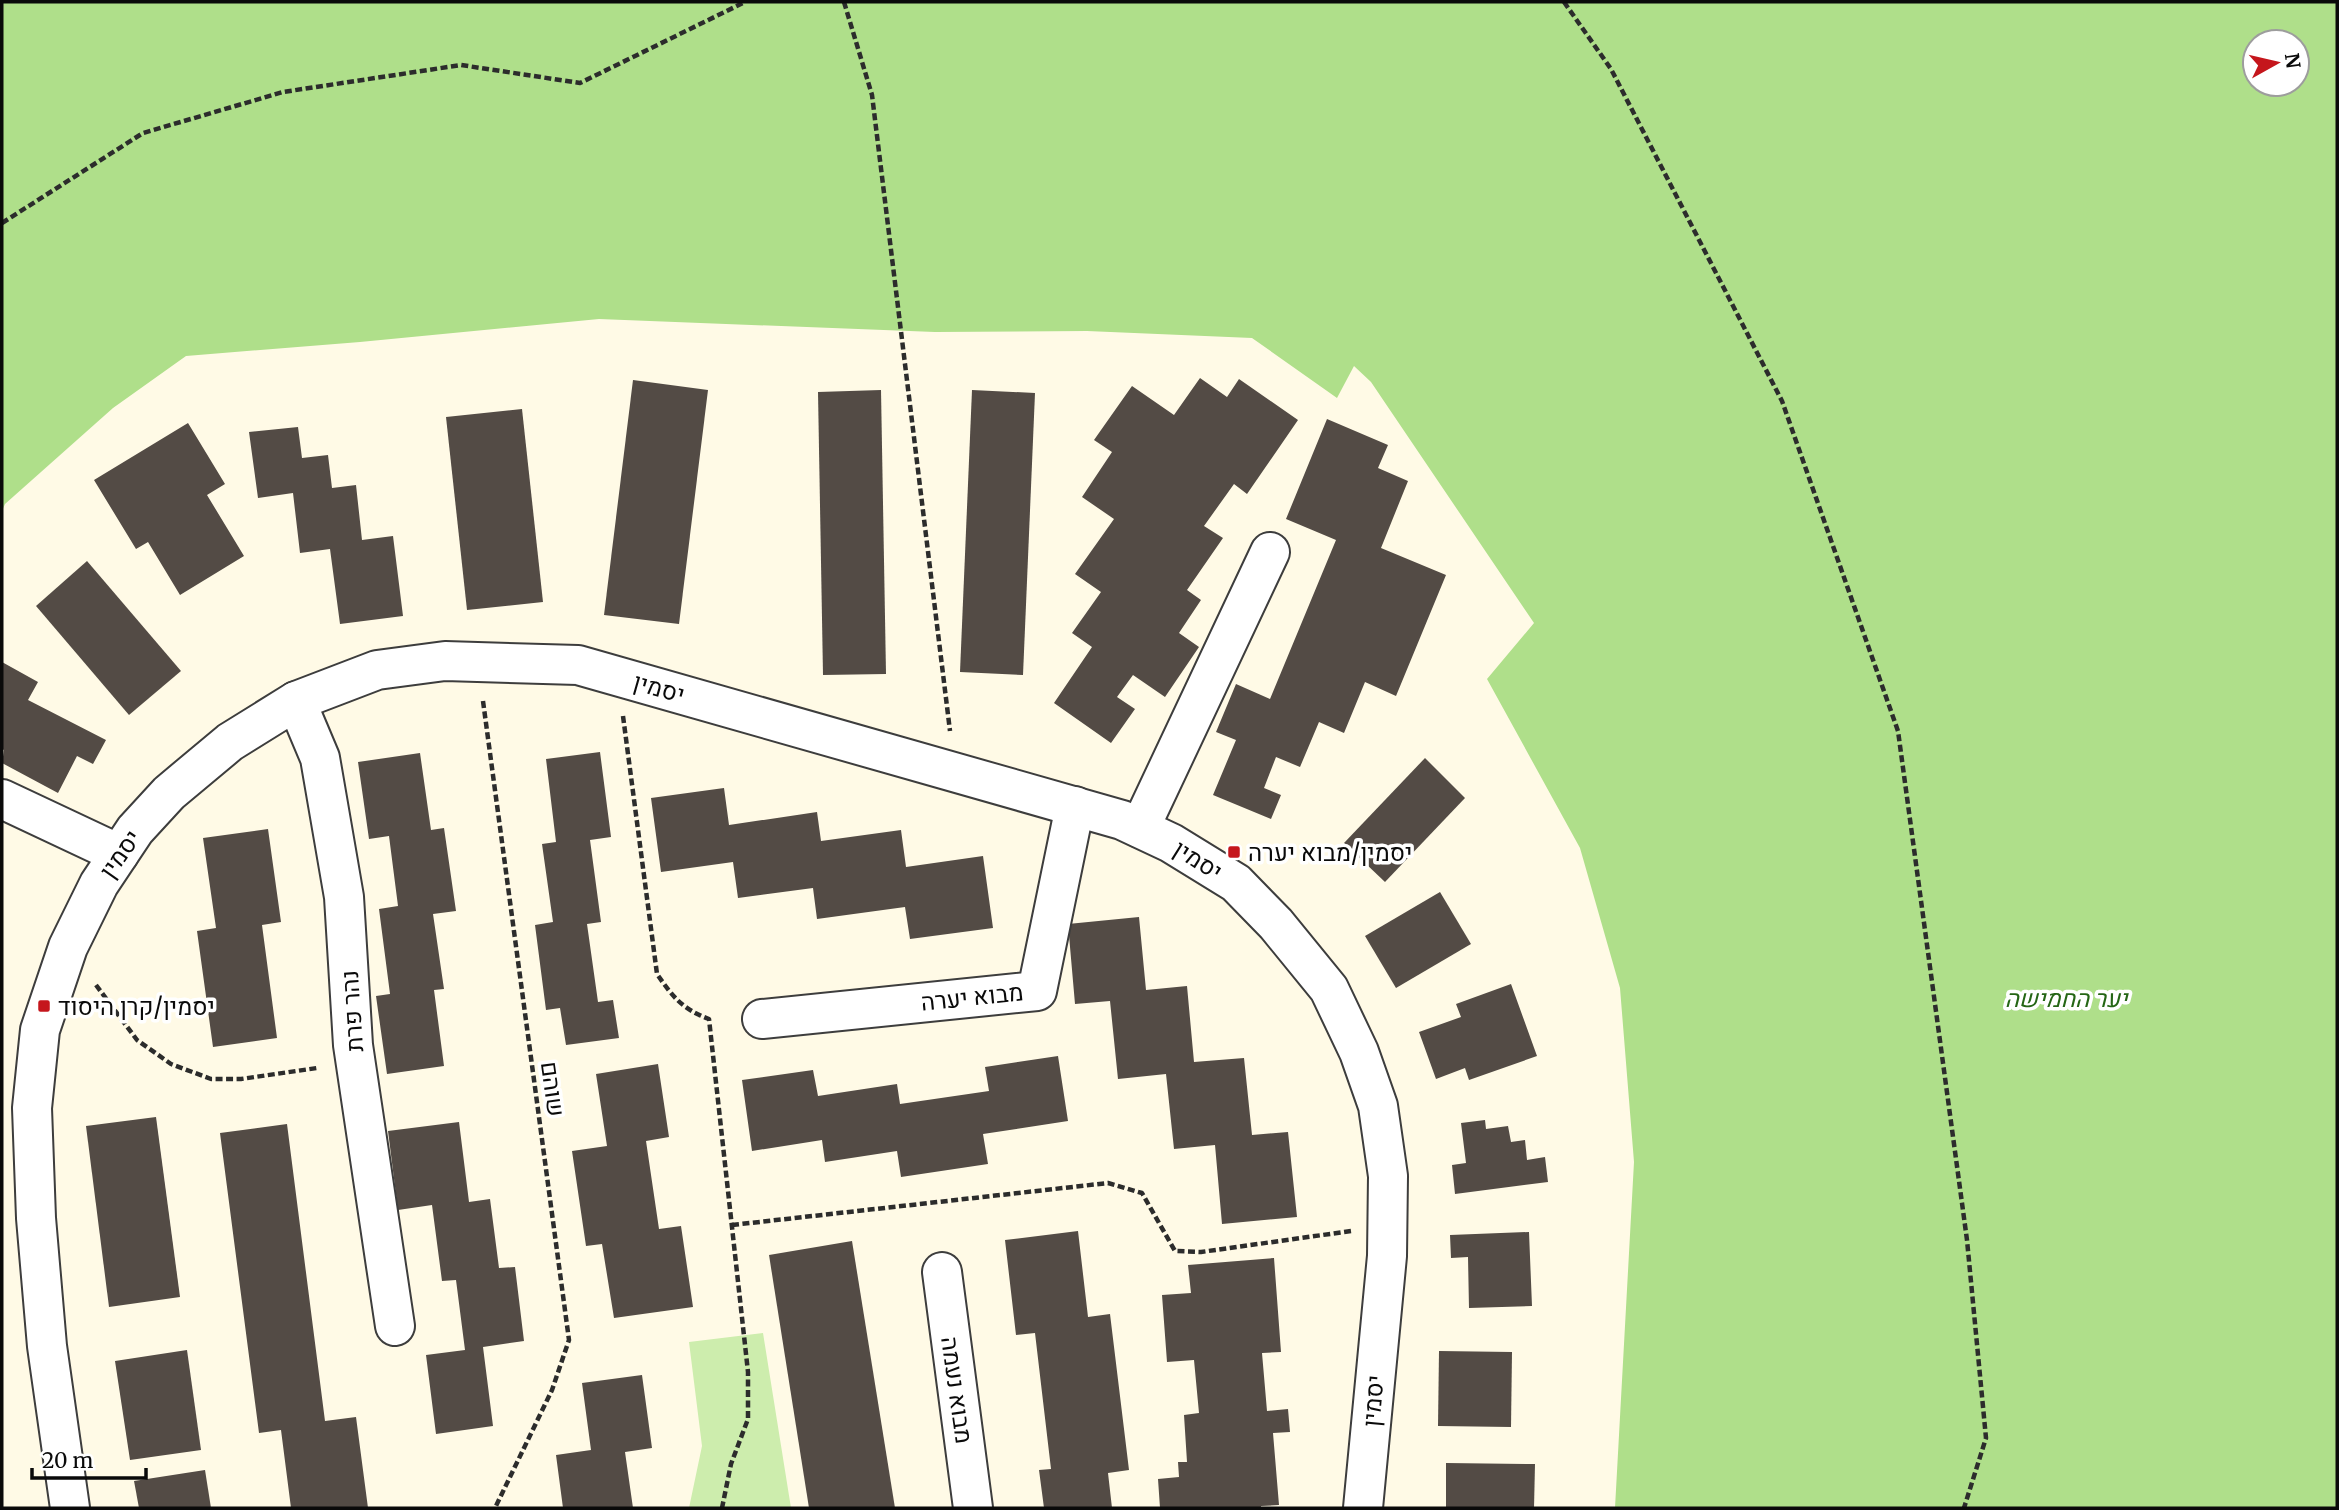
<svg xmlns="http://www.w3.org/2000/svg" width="2339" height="1510" font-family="Merriweather,Heebo,serif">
<rect width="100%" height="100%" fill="#fffae6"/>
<polygon fill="#cdedad" points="763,1333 791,1508 689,1508 702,1446 689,1342"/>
<path fill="#afdf8a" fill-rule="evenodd" d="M2 2H2337V1508H1615L1634 1162 1620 988 1580 848 1487 679 1534 623 1371 382 1354 366 1337 398 1252 338 1087 331 935 332 599 319 360 342 186 356 113 408 5 504 2 511ZM2255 42H2297V84H2255Z"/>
<g fill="#534b45">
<polygon points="1200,378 1227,397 1239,379 1298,420 1247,494 1234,484 1204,526 1223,538 1187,590 1201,600 1179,633 1199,647 1165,697 1133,675 1117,697 1135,709 1111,743 1054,703 1092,647 1072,633 1101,592 1075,574 1114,519 1082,497 1112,452 1094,440 1132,386 1174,415"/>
<polygon points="633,380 708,390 679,624 604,615"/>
<polygon points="881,390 886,674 823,675 818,392"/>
<polygon points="972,390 1035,393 1023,675 960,672"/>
<polygon points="522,409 543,602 467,610 446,417"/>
<polygon points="1327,419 1388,445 1378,468 1408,481 1381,548 1446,575 1396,696 1365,682 1344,733 1319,722 1300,767 1276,757 1264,788 1281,795 1271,819 1213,795 1236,740 1216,732 1236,684 1270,699 1336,540 1286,519"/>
<polygon points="188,423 225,484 207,495 244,556 180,595 148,542 136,549 94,480"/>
<polygon points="298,427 302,458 328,455 332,488 356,485 362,540 393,536 403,616 340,624 330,549 300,553 293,493 258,498 249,432"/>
<polygon points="87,561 181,671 129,715 36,606"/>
<polygon points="2,662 38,682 28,700 106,740 93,764 77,756 58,793 2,763 4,750 2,749"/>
<polygon points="600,752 611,837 590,840 601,922 587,924 598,1002 613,1000 619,1038 566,1045 560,1008 546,1010 535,925 553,922 542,844 556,842 546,759"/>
<polygon points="420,753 431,830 444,828 456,911 433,914 444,989 434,990 444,1066 387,1074 376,996 390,994 379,909 398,906 389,836 369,839 358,762"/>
<polygon points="1425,758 1465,798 1385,882 1344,843"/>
<polygon points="724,788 729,825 817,812 821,841 901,830 906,867 983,856 993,928 910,939 905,907 817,919 813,888 738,898 733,862 661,872 651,798"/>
<polygon points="268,829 281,922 262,925 277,1038 213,1047 197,931 216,928 203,838"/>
<polygon points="1440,892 1471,944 1396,988 1365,936"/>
<polygon points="1139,917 1146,990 1187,986 1194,1062 1244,1058 1252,1135 1288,1132 1297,1217 1222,1224 1215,1145 1174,1149 1166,1074 1118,1079 1110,1001 1075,1004 1068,924"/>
<polygon points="1511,984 1537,1056 1469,1080 1465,1068 1436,1079 1419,1032 1461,1017 1456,1004"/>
<polygon points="1058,1056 1068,1121 983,1134 988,1164 901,1177 897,1151 825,1162 822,1140 752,1151 742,1080 813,1070 818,1096 897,1084 900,1104 989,1091 985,1067"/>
<polygon points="658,1064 669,1137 646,1141 659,1229 681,1226 693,1307 614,1318 602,1244 586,1246 572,1151 607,1146 596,1074"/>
<polygon points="156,1117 180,1297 109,1307 86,1126"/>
<polygon points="1485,1120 1486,1129 1508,1126 1511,1142 1525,1140 1527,1160 1545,1157 1548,1182 1455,1194 1452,1165 1466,1163 1461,1123"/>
<polygon points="459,1122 469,1202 490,1199 499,1268 515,1267 524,1341 483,1347 493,1426 436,1434 426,1355 465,1350 456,1280 442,1281 432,1205 398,1210 388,1131"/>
<polygon points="287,1124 325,1421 356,1417 368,1508 291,1508 281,1430 259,1433 220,1133"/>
<polygon points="1078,1231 1088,1317 1110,1314 1129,1470 1108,1473 1112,1508 1044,1508 1039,1470 1051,1469 1035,1333 1016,1335 1005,1240"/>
<polygon points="1529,1232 1532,1306 1469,1308 1468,1257 1451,1258 1450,1235"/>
<polygon points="852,1241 895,1508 809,1508 769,1255"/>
<polygon points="1274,1258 1281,1352 1262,1353 1267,1411 1288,1409 1290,1432 1273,1433 1279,1505 1261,1506 1261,1508 1160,1508 1158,1479 1179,1477 1178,1462 1187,1462 1184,1415 1199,1413 1194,1360 1167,1362 1162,1295 1191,1293 1188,1265"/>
<polygon points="187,1350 201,1450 130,1460 115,1361"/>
<polygon points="1439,1351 1512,1352 1511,1427 1438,1426"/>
<polygon points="642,1375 652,1448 625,1452 633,1508 563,1508 556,1455 591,1450 582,1383"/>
<polygon points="1446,1463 1535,1464 1534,1508 1446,1508"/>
<polygon points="205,1470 211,1508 139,1508 134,1481"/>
</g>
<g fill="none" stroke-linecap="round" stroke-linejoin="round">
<defs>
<g id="street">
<polyline points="296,701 320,758 344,897 353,1045 395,1326"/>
<polyline points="2,799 119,854"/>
<polyline points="1140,828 1270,552"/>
<polyline points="762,1019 1037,991 1075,806"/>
<polyline points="942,1272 973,1508"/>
<polyline points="70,1508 47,1346 36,1218 32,1108 40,1030 68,947 99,884 135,830 169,793 230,742 296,701 377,670 445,661 578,665 1122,820 1171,843 1236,883 1276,924 1329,989 1359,1052 1378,1106 1388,1176 1387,1256 1363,1508"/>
</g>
</defs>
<use href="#street" stroke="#3d3d3d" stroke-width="42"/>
<g stroke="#2c2c2c" stroke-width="4.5" stroke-dasharray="7 3.5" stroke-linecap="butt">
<polyline points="844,2 872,95 950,731"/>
<polyline points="1564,2 1611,69 1782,401 1898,731 1967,1240 1986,1438 1964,1508"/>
<polyline points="2,223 143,133 283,92 461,65 580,83 745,2"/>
<polyline points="483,701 569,1340 552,1390 495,1508"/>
<path d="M623 716 657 974C673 997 682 1009 709 1019L748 1372V1419L731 1464 722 1508"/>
<polyline points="96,985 137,1040 171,1064 211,1079 241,1079 317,1068"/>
<polyline points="732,1225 1108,1183 1142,1193 1175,1251 1201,1252 1351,1231"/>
</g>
<use href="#street" stroke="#fff" stroke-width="38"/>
</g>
<g fill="#c5161c" stroke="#fff" stroke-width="2.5">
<rect x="1227" y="845" width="14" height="14" rx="3.5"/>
<rect x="37" y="999" width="14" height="14" rx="3.5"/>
</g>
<g text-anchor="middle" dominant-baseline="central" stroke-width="7" stroke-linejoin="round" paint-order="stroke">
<g font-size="24" fill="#0a0a0a" stroke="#fff">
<text transform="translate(659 688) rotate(16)">יסמין</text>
<text transform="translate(120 854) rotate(-55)">יסמין</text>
<text transform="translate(1198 860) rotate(32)">יסמין</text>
<text transform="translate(972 997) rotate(-6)">מבוא יערה</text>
<text transform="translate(352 1011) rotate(-94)">נהר פרת</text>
<text transform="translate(553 1089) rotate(82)">שוהם</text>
<text transform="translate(957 1390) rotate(82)">מבוא נעמה</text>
<text transform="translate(1373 1401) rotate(-85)">יסמין</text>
</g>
<g font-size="24" fill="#0a0a0a" stroke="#fff" text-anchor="start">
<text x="1248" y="852">יסמין/מבוא יערה</text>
<text x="58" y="1006">יסמין/קרן היסוד</text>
</g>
<g font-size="24" font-style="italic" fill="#256615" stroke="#fff">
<text x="2066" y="998">יער החמישה</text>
</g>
</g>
<rect width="2339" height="1510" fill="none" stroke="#0a0a0a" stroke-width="7"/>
<g transform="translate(2276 63) rotate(82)"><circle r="33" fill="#ffffff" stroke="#9d9d9d" stroke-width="2"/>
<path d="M0-5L12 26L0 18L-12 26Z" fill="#c5161c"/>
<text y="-10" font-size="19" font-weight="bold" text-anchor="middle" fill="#0a0a0a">N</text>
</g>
<path d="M32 1468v10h114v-10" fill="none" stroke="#0a0a0a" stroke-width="3.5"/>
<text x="42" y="1468" font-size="21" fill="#0a0a0a" stroke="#ffffff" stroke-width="5" paint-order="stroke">20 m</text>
</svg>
